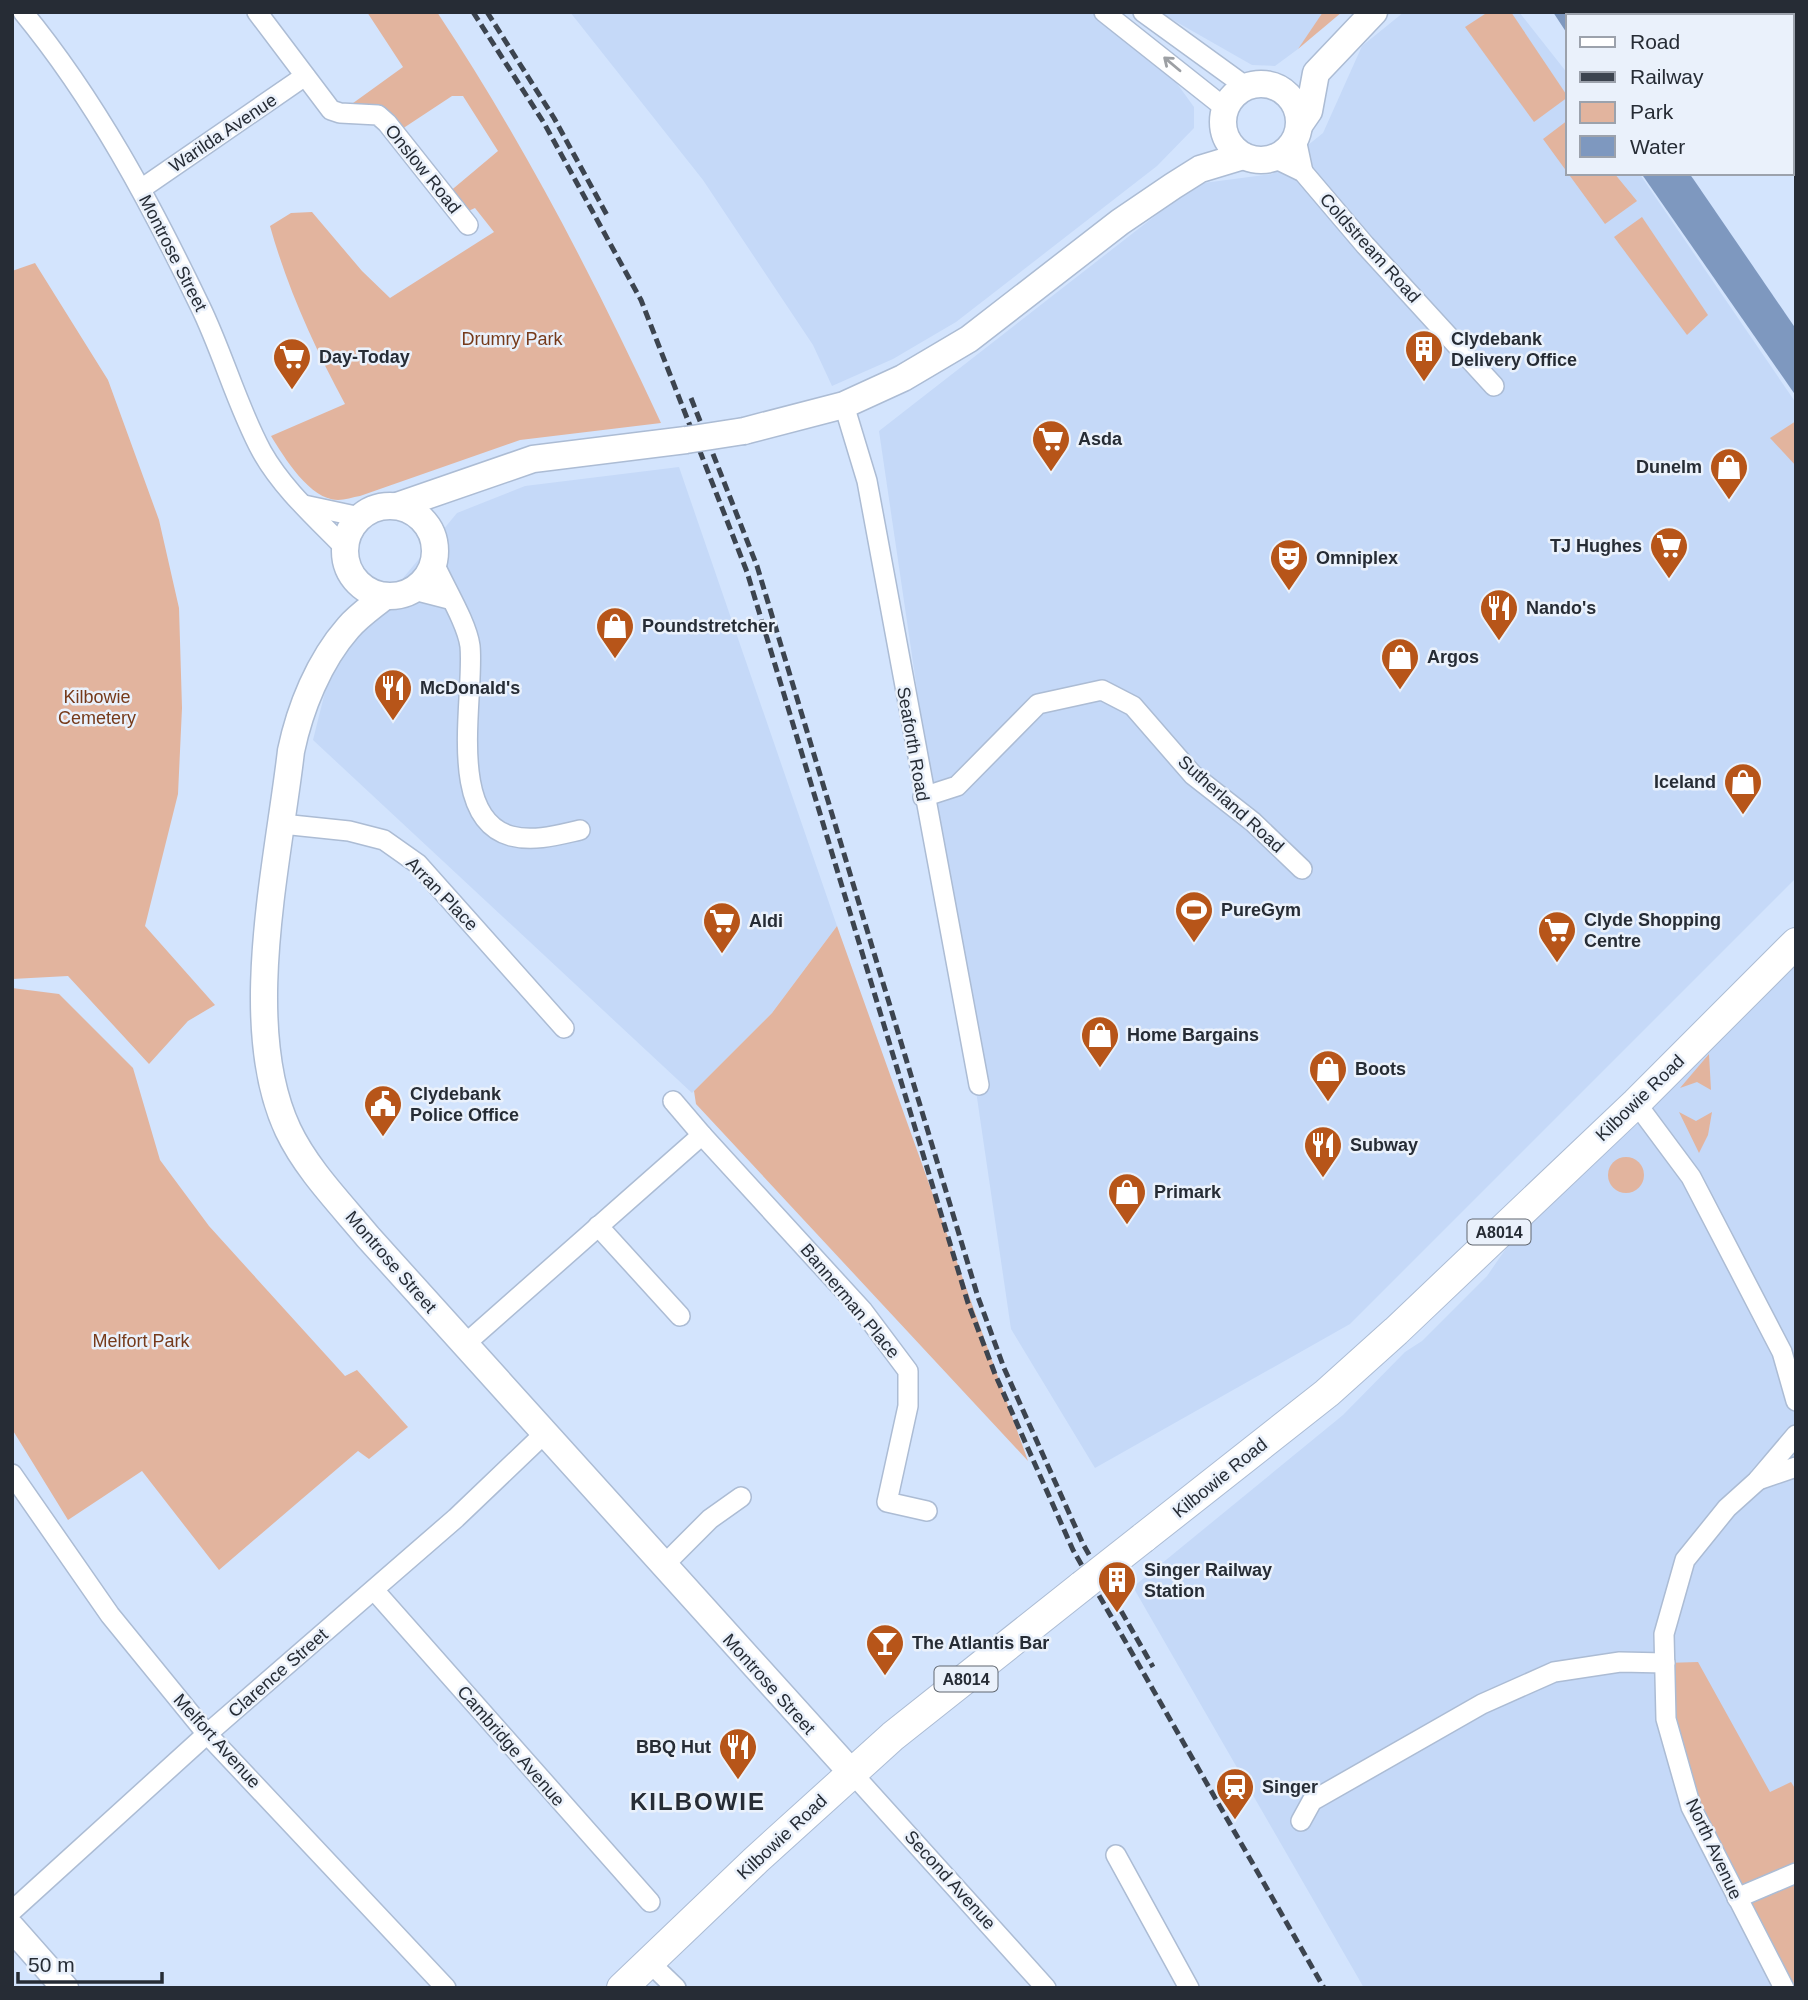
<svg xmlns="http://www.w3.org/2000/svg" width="1808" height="2000" font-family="Helvetica,sans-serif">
<rect width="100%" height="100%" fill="#d3e4fd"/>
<g fill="#c5d9f8">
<polygon points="570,12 1104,12 1149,45 1194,107 1194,128 1157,166 956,322 893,359 832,386 813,345 703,180"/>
<polygon points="1159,12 1325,12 1298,49 1275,66 1252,65"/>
<polygon points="1404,12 1519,12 1568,74 1568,173 1639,173 1796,403 1796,878 1350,1324 1095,1468 1011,1329 879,431 1196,184 1272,174 1323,133 1362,46"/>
<polygon points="679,467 837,926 772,1013 692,1093 313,740 328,680 360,630 457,513 525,486"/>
<polygon points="1796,945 1796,1988 1364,1988 1133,1587 1343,1415 1405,1352 1422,1341 1487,1276 1547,1189"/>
</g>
<g fill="#e2b49e">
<path d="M367 12H437C524 143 595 281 661 423L520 440 360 496C353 497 345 500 338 500 310 500 284 457 271 436L345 404C314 346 288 290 270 226L291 213 312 212 362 271 390 298 494 232 475 208 464 213 448 193 498 151 463 96H452L402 129 349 106 403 67Z"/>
<polygon points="1323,12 1342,12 1298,49"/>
<polygon points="1488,12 1511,12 1568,97 1534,122 1465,27"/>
<polygon points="1568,120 1568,173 1614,173 1637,201 1605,224 1543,139"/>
<polygon points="1642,217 1708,315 1687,335 1614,237"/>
<polygon points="35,263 108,380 159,520 179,608 182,708 178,794 145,926 215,1005 188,1021 149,1064 68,976 12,979 12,271"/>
<polygon points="1796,421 1796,466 1770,438"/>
<polygon points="837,926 1028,1461 696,1104 694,1091 772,1013"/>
<polygon points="12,988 59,994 133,1068 160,1160 209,1226 345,1376 357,1370 408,1427 369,1459 358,1451 219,1570 142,1471 68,1520 12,1429"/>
<polygon points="1709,1054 1711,1090 1697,1082 1680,1088"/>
<polygon points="1679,1112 1696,1121 1712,1112 1708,1135 1699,1153"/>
<circle cx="1626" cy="1175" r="18"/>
<polygon points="1698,1662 1770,1792 1791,1782 1796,1790 1796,1988 1784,1988 1691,1807 1665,1663"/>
</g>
<g fill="#7e98bf">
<polygon points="1553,12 1575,12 1577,16 1568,16 1568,35"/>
<polygon points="1641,173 1689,173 1694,180 1796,329 1796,396"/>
</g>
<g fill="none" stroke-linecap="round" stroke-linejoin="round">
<defs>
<g id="street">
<path d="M23 12C96 101 150 202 200 306 223 353 237 406 262 452 283 489 316 518 345 548"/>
<polyline points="257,12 331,110 340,113 378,115 387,123 468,225"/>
<polyline points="1104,12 1225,108"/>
<polyline points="1143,12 1245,86"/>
<polyline points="1296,139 1303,172"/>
<polyline points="1274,158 1303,172 1365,245 1494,386"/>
<polyline points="141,189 305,76"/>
<polyline points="844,405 867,481 979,1085"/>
<polyline points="304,505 360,517"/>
<path d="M434 563C444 586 467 623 470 646 475 695 445 818 511 836 534 842 558 835 580 830"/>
<polyline points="414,590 449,599"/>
<polyline points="923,797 957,786 1038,704 1102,690 1133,706 1193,775 1253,822 1302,869"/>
<polyline points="282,824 349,831 384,840 418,864 564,1028"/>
<polyline points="673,1101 702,1135"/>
<polyline points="1636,1103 1691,1177 1782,1352 1796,1401"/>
<polyline points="598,1226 680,1316"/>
<polyline points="464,1345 702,1135 863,1311 908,1371 908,1406 887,1502 927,1511"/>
<polyline points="12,1474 110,1615 207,1734 446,1988"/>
<polyline points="1758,1480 1796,1467"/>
<polyline points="663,1566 710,1519 741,1497"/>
<polyline points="374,1590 650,1902"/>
<polyline points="852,1773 1046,1988"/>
<polyline points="1301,1821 1312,1801 1482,1704 1554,1672 1620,1662 1665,1663"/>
<polyline points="1116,1855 1189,1988"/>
<polyline points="1737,1898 1796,1873"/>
<polyline points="12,1911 207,1734 456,1518 544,1434"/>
<polyline points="650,1963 676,1988"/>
<polyline points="1784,1988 1691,1807 1666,1719 1664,1634 1685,1560 1727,1508 1757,1481 1796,1435"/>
</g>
<g id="secondary">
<circle cx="1261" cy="122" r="38"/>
<polyline points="1300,124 1309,111 1316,73 1374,12"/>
<polyline points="744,431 844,405 903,378 969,339 1120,222 1173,186 1200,169 1243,156"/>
<circle cx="390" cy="551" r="45"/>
<polyline points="397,506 533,459 686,440"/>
<path d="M385 596C373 606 358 616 348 628 319 661 300 708 291 751 278 864 239 1026 288 1130 307 1170 341 1204 368 1237L852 1773"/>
<polyline points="12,1928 65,1988"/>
</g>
<g id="primary">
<polyline points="1143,1538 1327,1393 1396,1331 1636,1103 1796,943"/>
<polyline points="622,1988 756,1860 893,1736 1082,1586"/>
</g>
</defs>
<use href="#street" stroke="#acbcd4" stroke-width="22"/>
<use href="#secondary" stroke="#acbcd4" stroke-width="29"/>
<use href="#primary" stroke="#acbcd4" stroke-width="32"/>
<use href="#street" stroke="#fff" stroke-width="19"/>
<use href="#secondary" stroke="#fff" stroke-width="26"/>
<use href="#primary" stroke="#fff" stroke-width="30"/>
<g stroke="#3c444f" stroke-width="5" stroke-dasharray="10 5" stroke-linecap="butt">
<polyline points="473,12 544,123 641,300 747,572 968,1303 995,1374 1073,1550 1324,1988"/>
<polyline points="487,12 554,118 608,217"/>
<polyline points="691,398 757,566 978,1297 1004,1368 1083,1544 1153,1667"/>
</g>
<defs>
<polyline id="secondary-bridge" points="686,440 744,431"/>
<polyline id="primary-bridge" points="1082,1586 1143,1538"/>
</defs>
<use href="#secondary-bridge" stroke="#acbcd4" stroke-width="29" stroke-linecap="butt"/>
<use href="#primary-bridge" stroke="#acbcd4" stroke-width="32" stroke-linecap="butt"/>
<use href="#secondary-bridge" stroke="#fff" stroke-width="26"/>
<use href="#primary-bridge" stroke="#fff" stroke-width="30"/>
</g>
<defs><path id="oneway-shaft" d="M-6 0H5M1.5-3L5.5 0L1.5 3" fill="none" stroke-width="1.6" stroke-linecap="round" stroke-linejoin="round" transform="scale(1.75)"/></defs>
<use stroke="#9da0a4" href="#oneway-shaft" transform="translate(1172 64) rotate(-140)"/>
<defs>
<symbol id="building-pin" viewBox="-11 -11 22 30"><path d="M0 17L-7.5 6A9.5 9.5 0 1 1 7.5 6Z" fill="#b75519" stroke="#eaf1fb"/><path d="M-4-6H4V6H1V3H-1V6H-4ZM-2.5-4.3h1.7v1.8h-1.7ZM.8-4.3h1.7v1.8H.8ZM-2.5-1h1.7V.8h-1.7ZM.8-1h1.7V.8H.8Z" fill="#fff"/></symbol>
<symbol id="supermarket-pin" viewBox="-11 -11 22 30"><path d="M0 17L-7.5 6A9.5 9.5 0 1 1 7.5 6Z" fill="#b75519" stroke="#eaf1fb"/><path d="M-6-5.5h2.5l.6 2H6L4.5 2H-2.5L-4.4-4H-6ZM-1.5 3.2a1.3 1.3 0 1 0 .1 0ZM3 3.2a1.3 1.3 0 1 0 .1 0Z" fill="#fff"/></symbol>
<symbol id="shop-pin" viewBox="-11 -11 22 30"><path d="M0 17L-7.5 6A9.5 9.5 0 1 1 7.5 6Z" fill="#b75519" stroke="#eaf1fb"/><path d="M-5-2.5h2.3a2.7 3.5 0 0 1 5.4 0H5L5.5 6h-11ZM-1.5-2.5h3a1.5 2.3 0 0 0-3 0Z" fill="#fff"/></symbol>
<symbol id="theatre-pin" viewBox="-11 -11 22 30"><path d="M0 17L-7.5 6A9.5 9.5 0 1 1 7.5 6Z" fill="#b75519" stroke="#eaf1fb"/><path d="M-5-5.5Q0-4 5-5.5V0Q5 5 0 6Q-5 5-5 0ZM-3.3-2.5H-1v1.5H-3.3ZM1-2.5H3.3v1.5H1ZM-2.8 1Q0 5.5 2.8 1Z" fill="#fff"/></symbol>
<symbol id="restaurant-pin" viewBox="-11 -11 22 30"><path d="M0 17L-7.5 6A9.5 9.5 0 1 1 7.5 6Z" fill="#b75519" stroke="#eaf1fb"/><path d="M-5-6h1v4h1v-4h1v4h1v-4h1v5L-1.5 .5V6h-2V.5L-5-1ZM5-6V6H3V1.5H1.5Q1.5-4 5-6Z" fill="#fff"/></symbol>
<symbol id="stadium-pin" viewBox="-11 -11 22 30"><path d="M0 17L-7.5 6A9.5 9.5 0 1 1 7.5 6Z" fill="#b75519" stroke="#eaf1fb"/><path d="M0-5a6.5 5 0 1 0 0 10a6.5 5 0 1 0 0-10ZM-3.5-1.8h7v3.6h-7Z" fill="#fff"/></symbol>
<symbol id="civic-pin" viewBox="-11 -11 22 30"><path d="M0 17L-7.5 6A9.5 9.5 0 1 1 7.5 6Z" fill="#b75519" stroke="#eaf1fb"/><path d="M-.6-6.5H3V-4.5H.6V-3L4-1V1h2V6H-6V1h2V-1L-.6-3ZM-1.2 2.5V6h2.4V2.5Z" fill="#fff"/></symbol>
<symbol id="bar-pin" viewBox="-11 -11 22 30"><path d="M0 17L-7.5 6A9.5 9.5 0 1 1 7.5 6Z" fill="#b75519" stroke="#eaf1fb"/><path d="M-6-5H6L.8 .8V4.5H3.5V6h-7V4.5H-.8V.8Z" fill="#fff"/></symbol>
<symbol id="station-pin" viewBox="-11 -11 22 30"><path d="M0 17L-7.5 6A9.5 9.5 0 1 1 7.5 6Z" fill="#b75519" stroke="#eaf1fb"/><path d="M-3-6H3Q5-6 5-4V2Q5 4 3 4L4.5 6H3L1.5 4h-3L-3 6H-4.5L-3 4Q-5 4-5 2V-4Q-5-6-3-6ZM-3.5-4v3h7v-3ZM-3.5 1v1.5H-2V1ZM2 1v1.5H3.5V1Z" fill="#fff"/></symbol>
</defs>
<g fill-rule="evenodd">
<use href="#building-pin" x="1402" y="327" width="44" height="60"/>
<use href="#supermarket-pin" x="270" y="335" width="44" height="60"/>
<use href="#supermarket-pin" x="1029" y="417" width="44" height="60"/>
<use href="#shop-pin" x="1707" y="445" width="44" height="60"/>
<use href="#supermarket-pin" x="1647" y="524" width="44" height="60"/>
<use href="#theatre-pin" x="1267" y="536" width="44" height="60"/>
<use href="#restaurant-pin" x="1477" y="586" width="44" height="60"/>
<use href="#shop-pin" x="593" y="604" width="44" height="60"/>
<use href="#shop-pin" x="1378" y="635" width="44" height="60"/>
<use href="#restaurant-pin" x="371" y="666" width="44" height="60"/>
<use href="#shop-pin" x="1721" y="760" width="44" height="60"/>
<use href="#stadium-pin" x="1172" y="888" width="44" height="60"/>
<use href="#supermarket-pin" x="700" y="899" width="44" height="60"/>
<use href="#supermarket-pin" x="1535" y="908" width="44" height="60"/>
<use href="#shop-pin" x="1078" y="1013" width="44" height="60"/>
<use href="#shop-pin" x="1306" y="1047" width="44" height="60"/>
<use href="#civic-pin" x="361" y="1082" width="44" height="60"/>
<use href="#restaurant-pin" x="1301" y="1123" width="44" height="60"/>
<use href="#shop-pin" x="1105" y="1170" width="44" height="60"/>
<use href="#building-pin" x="1095" y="1558" width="44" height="60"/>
<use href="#bar-pin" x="863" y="1621" width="44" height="60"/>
<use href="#restaurant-pin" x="716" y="1725" width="44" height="60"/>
<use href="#station-pin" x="1213" y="1765" width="44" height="60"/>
</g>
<g text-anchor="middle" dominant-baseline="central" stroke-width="5" stroke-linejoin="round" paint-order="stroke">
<g fill="#eaf1fb" stroke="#616770" stroke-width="2">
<rect x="1467.5" y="1219.5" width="63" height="25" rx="5"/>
<rect x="934.5" y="1666.5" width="63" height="25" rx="5"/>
</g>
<g font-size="16" font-weight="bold" fill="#262c35">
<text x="1499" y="1232">A8014</text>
<text x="966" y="1679">A8014</text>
</g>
<g font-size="18" fill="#262c35" stroke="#eaf1fb">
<text transform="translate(223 133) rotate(-34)">Warilda Avenue</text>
<text transform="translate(423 169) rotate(51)">Onslow Road</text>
<text transform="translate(1370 248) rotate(48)">Coldstream Road</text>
<text transform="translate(173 253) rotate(63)">Montrose Street</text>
<text transform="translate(913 744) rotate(80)">Seaforth Road</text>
<text transform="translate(1231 804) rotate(42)">Sutherland Road</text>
<text transform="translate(442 894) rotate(46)">Arran Place</text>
<text transform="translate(1640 1098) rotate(-44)">Kilbowie Road</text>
<text transform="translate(391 1262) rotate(49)">Montrose Street</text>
<text transform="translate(850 1301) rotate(50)">Bannerman Place</text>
<text transform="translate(1220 1478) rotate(-39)">Kilbowie Road</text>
<text transform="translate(278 1673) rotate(-41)">Clarence Street</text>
<text transform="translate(769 1684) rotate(48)">Montrose Street</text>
<text transform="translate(217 1741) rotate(48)">Melfort Avenue</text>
<text transform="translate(511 1746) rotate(49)">Cambridge Avenue</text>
<text transform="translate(782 1837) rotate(-43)">Kilbowie Road</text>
<text transform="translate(1714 1849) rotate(65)">North Avenue</text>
<text transform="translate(950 1880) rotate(48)">Second Avenue</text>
</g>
<g font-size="18" fill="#763a1a" stroke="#eaf1fb">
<text x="512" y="339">Drumry Park</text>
<text x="97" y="697">Kilbowie<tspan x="97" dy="21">Cemetery</tspan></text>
<text x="141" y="1341">Melfort Park</text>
</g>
<g font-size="18" font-weight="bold" fill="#262c35" stroke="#eaf1fb" text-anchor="start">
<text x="1451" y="339">Clydebank<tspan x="1451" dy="21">Delivery Office</tspan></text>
<text x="319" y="357">Day-Today</text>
<text x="1078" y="439">Asda</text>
<text x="1702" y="467" text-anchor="end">Dunelm</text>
<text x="1642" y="546" text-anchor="end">TJ Hughes</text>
<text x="1316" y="558">Omniplex</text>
<text x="1526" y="608">Nando's</text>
<text x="642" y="626">Poundstretcher</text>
<text x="1427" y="657">Argos</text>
<text x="420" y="688">McDonald's</text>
<text x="1716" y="782" text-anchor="end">Iceland</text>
<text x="1221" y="910">PureGym</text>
<text x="1584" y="920">Clyde Shopping<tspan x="1584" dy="21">Centre</tspan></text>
<text x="749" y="921">Aldi</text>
<text x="1127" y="1035">Home Bargains</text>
<text x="1355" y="1069">Boots</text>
<text x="410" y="1094">Clydebank<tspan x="410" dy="21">Police Office</tspan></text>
<text x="1350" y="1145">Subway</text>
<text x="1154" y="1192">Primark</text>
<text x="1144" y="1570">Singer Railway<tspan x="1144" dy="21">Station</tspan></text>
<text x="912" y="1643">The Atlantis Bar</text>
<text x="711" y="1747" text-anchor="end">BBQ Hut</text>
<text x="1262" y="1787">Singer</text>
</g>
<g font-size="24" font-weight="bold" letter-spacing="2" fill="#262c35" stroke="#eaf1fb">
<text x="698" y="1801">KILBOWIE</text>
</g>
</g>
<rect width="1808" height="2000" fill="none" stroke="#262c35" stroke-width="28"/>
<rect x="1566" y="14" width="228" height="161" fill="#eaf1fb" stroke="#9ca2ac" stroke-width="2"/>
<rect x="1580" y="37" width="35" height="10" fill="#ffffff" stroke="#9ca2ac" stroke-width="2"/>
<text x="1630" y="49" font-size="21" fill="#262c35">Road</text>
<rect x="1580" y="72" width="35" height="10" fill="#3c444f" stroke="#9ca2ac" stroke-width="2"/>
<text x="1630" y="84" font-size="21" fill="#262c35">Railway</text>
<rect x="1580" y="102" width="35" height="21" fill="#e2b49e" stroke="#9ca2ac" stroke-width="2"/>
<text x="1630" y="119" font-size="21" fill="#262c35">Park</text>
<rect x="1580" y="136" width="35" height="21" fill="#7e98bf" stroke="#9ca2ac" stroke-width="2"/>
<text x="1630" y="154" font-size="21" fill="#262c35">Water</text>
<path d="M18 1972v10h144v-10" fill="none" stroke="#262c35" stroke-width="3.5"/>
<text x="28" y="1972" font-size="21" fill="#262c35" stroke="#eaf1fb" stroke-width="5" paint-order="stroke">50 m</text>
</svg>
